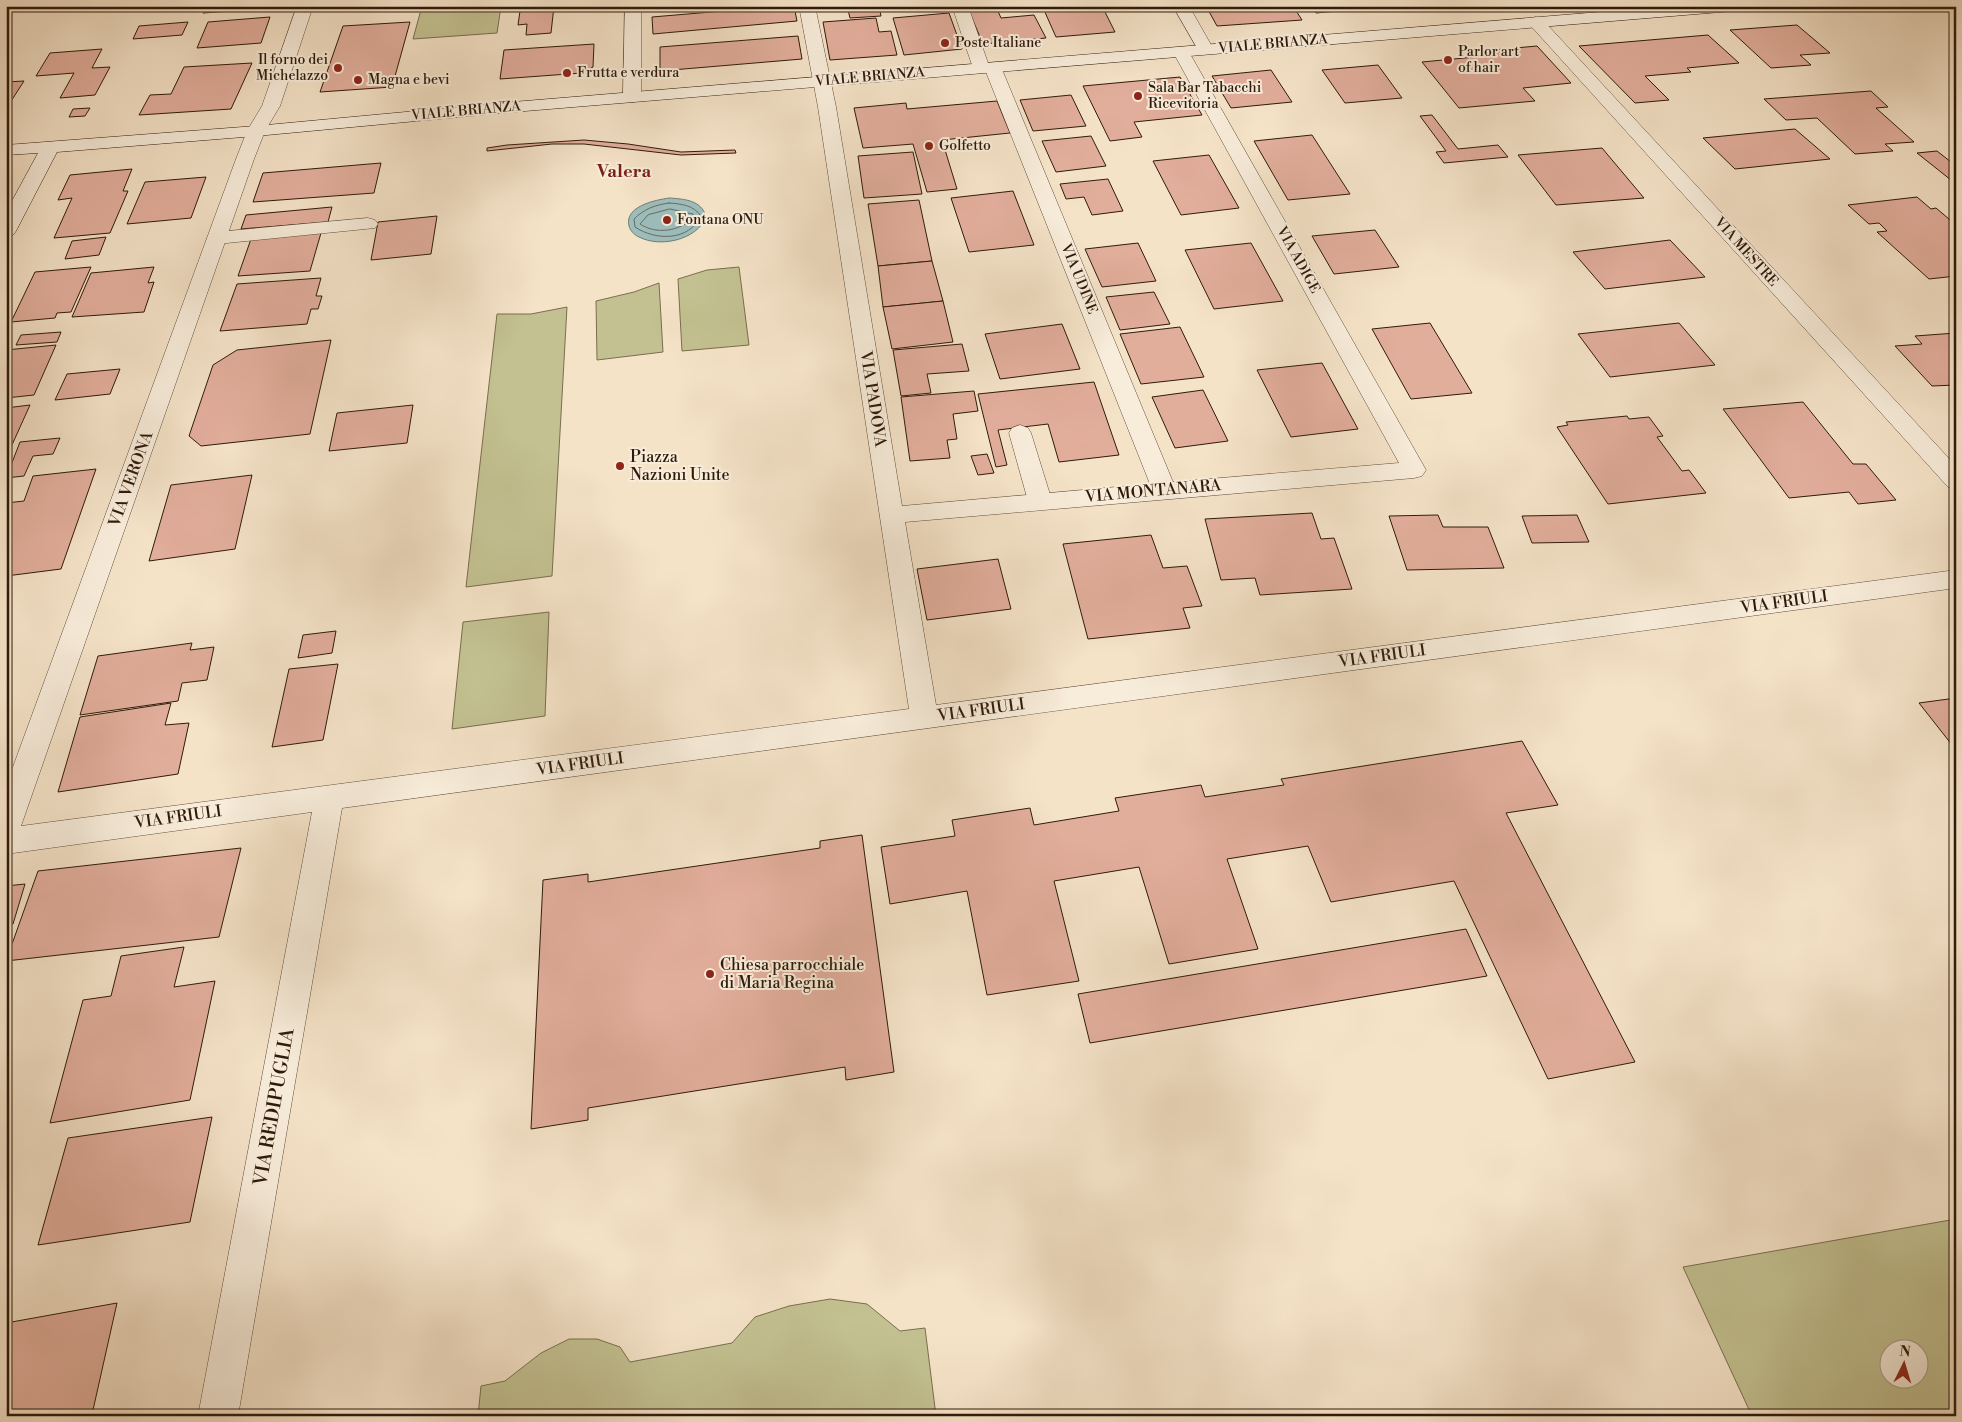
<svg xmlns="http://www.w3.org/2000/svg" width="1962" height="1422" font-family="'Libre Bodoni',serif">
<rect width="100%" height="100%" fill="#f5e3c8"/>
<filter id="stains"><feTurbulence type="fractalNoise" baseFrequency=".004" numOctaves="4"/><feColorMatrix values="0 0 0 0 .2 0 0 0 0 .09 0 0 0 0 .02 0 0 0 .5 -.17"/></filter>
<radialGradient id="worn" r=".72"><stop offset=".6" stop-color="#630" stop-opacity="0"/><stop offset="1" stop-color="#630" stop-opacity=".3"/></radialGradient>
<g fill="#c3c191" stroke="#796e4e" fill-rule="evenodd">
<polygon points="422,6 501,6 497,33 413,39"/>
<polygon points="739,267 749,345 682,351 678,279 707,270"/>
<polygon points="659,283 663,352 597,360 596,301 634,292"/>
<polygon points="567,307 552,576 466,587 497,314 531,314"/>
<polygon points="549,612 545,716 452,729 463,622"/>
<path d="M1956 1219V1416H1752L1683 1267ZM1890 1350H1920V1380H1890Z"/>
<polygon points="830,1299 867,1304 900,1331 925,1328 936,1416 478,1416 481,1386 505,1381 541,1353 569,1339 597,1339 620,1347 630,1362 732,1343 755,1317 789,1306"/>
</g>
<path fill="#9dbdbb" stroke="#717c74" d="M669 198C684 199 702 200 706 217 697 240 660 248 639 237 634 235 630 230 629 226 624 206 656 200 669 198Z"/>
<g fill="none" stroke-linecap="round" stroke-linejoin="round">
<g stroke="#666c62" stroke-width="1">
<path d="M669 203C682 204 693 205 701 216 689 241 656 241 635 227L634 219C644 209 655 205 669 203Z"/>
<path d="M670 209 693 214 694 218C679 231 657 235 640 224L648 215Z"/>
</g>
</g>
<g fill="#e2ae9c" stroke="#2f1a0a">
<polygon points="206,6 275,6 274,8 203,13"/>
<polygon points="530,6 554,6 551,33 526,35 527,24 518,25 520,11 529,11"/>
<polygon points="746,6 794,6 797,21 653,34 652,17 747,9"/>
<polygon points="847,6 879,6 881,16 850,18"/>
<polygon points="913,6 931,6 932,9 914,10"/>
<polygon points="1102,6 1115,32 1056,37 1044,10"/>
<polygon points="1206,6 1293,6 1302,20 1217,26"/>
<polygon points="1311,6 1381,6 1381,7 1316,13"/>
<polygon points="997,9 1001,18 1034,15 1046,38 983,44 969,11"/>
<polygon points="949,13 962,49 904,55 893,18"/>
<polygon points="270,17 261,43 197,48 208,22"/>
<polygon points="876,18 879,32 891,31 897,55 830,60 823,22"/>
<polygon points="188,22 182,35 133,39 139,26"/>
<polygon points="410,22 392,87 320,92 343,26"/>
<polygon points="1797,25 1830,53 1800,55 1811,65 1771,68 1730,30"/>
<polygon points="1708,35 1739,63 1687,68 1691,72 1645,76 1669,100 1635,103 1579,46"/>
<polygon points="798,36 802,59 660,71 660,47"/>
<polygon points="594,44 593,67 582,73 500,79 504,50"/>
<polygon points="1537,46 1571,83 1523,88 1535,101 1459,108 1422,62 1475,57 1471,52"/>
<polygon points="102,49 92,68 110,67 95,95 60,98 74,73 36,76 50,53"/>
<polygon points="252,63 231,109 139,115 150,95 171,94 184,67"/>
<polygon points="1378,65 1402,98 1345,103 1322,70"/>
<polygon points="1271,70 1292,102 1231,108 1212,76"/>
<polygon points="1180,77 1202,115 1134,122 1142,137 1110,141 1083,86"/>
<polygon points="24,81 6,109 6,82"/>
<polygon points="1871,91 1888,107 1876,108 1914,142 1885,144 1893,151 1855,154 1817,118 1786,120 1764,99"/>
<polygon points="1071,95 1086,126 1033,131 1020,100"/>
<polygon points="997,101 1010,133 942,140 957,189 927,192 913,144 863,148 854,108 906,103 907,109"/>
<polygon points="90,108 85,116 69,117 73,109"/>
<polygon points="1432,115 1458,149 1498,145 1508,157 1444,163 1436,152 1446,151 1420,116"/>
<polygon points="1795,129 1830,159 1735,169 1703,138"/>
<polygon points="1312,135 1350,194 1288,200 1254,141"/>
<polygon points="1091,136 1106,166 1056,172 1042,141"/>
<polygon points="584,140 628,144 681,152 735,150 736,153 681,155 584,144 552,144 487,151 487,148 507,145"/>
<polygon points="1602,148 1644,198 1556,205 1518,155"/>
<polygon points="1937,151 1956,166 1956,184 1917,153"/>
<polygon points="913,152 922,194 864,198 858,156"/>
<polygon points="1209,155 1239,208 1181,215 1153,161"/>
<polygon points="381,163 374,193 253,202 263,173"/>
<polygon points="132,169 123,191 128,191 110,233 54,238 72,198 58,200 70,175"/>
<polygon points="206,177 191,218 127,224 145,182"/>
<polygon points="1108,179 1123,211 1092,215 1084,197 1066,199 1060,184"/>
<polygon points="1013,191 1034,245 969,252 951,198"/>
<polygon points="1917,197 1931,209 1936,208 1956,225 1956,276 1929,279 1877,232 1887,231 1879,223 1869,224 1848,205"/>
<polygon points="919,200 932,261 878,266 868,204"/>
<polygon points="332,207 328,222 241,229 246,215"/>
<polygon points="437,216 431,254 371,260 378,222"/>
<polygon points="1375,230 1399,267 1334,274 1312,236"/>
<polygon points="321,233 310,271 238,276 251,239"/>
<polygon points="106,237 99,255 65,259 72,241"/>
<polygon points="1670,240 1705,277 1605,289 1573,252"/>
<polygon points="1138,243 1156,281 1102,287 1085,249"/>
<polygon points="1251,243 1283,301 1214,309 1185,250"/>
<polygon points="932,261 943,301 883,307 878,266"/>
<polygon points="91,267 71,312 57,313 55,318 11,322 35,272"/>
<polygon points="154,267 148,283 154,282 144,312 72,317 91,273"/>
<polygon points="321,278 316,296 322,296 318,309 311,309 307,324 220,331 237,284"/>
<polygon points="1154,292 1170,324 1120,330 1106,297"/>
<polygon points="943,301 953,342 892,349 883,307"/>
<polygon points="1430,323 1472,393 1411,399 1372,329"/>
<polygon points="1679,323 1715,365 1610,377 1578,334"/>
<polygon points="1062,324 1080,369 1000,379 985,334"/>
<polygon points="1180,327 1204,377 1141,384 1120,334"/>
<polygon points="61,332 57,342 16,345 21,335"/>
<polygon points="1956,333 1956,385 1932,386 1895,346 1922,344 1915,336"/>
<polygon points="331,340 310,434 201,446 189,436 213,365 237,350"/>
<polygon points="962,344 969,371 927,374 931,393 901,396 893,350"/>
<polygon points="56,345 34,395 6,398 6,350"/>
<polygon points="1322,363 1358,429 1291,437 1257,370"/>
<polygon points="120,369 110,394 55,400 67,374"/>
<polygon points="1094,382 1119,455 1059,462 1048,424 998,430 1007,465 996,467 978,394"/>
<polygon points="1203,390 1228,441 1175,448 1152,397"/>
<polygon points="974,391 978,411 953,414 957,439 947,440 950,458 910,461 901,397"/>
<polygon points="1803,402 1853,464 1866,464 1896,500 1858,504 1849,492 1789,498 1723,409"/>
<polygon points="30,405 7,456 6,456 6,408"/>
<polygon points="413,405 407,443 329,451 337,413"/>
<polygon points="1627,416 1629,419 1649,417 1663,436 1657,437 1682,471 1689,470 1706,493 1608,504 1557,427 1568,425 1566,422"/>
<polygon points="60,438 53,454 33,456 24,476 6,478 20,442"/>
<polygon points="987,454 994,473 978,475 971,456"/>
<polygon points="96,469 61,569 6,576 6,503 24,501 33,476"/>
<polygon points="252,475 235,549 149,561 171,485"/>
<polygon points="1312,513 1321,539 1334,538 1352,589 1260,595 1255,578 1221,580 1205,519"/>
<polygon points="1438,515 1443,527 1488,527 1504,568 1407,570 1389,516"/>
<polygon points="1577,515 1589,542 1532,543 1522,516"/>
<polygon points="1151,535 1163,568 1187,566 1202,606 1183,608 1190,628 1088,639 1063,544"/>
<polygon points="998,559 1011,609 927,620 917,569"/>
<polygon points="336,631 332,653 298,658 303,635"/>
<polygon points="192,643 190,650 214,647 207,680 182,683 178,701 80,715 98,656"/>
<polygon points="338,664 323,740 272,747 289,669"/>
<polygon points="1956,698 1956,750 1919,703"/>
<polygon points="171,703 165,725 189,723 178,774 58,792 80,717"/>
<polygon points="1522,741 1558,805 1506,813 1635,1062 1548,1079 1454,881 1331,902 1308,846 1227,859 1258,949 1169,964 1139,867 1054,881 1079,981 987,995 967,891 890,904 881,847 955,836 952,820 1030,808 1034,825 1119,811 1115,798 1201,785 1205,797 1284,785 1281,779"/>
<polygon points="862,835 894,1072 846,1080 845,1067 588,1108 588,1120 531,1129 543,880 588,874 588,882 820,848 820,841"/>
<polygon points="241,848 219,937 6,961 38,871"/>
<polygon points="25,884 13,924 6,924 6,886"/>
<polygon points="1466,929 1487,976 1090,1043 1078,994"/>
<polygon points="184,947 174,987 215,981 190,1100 50,1123 83,1000 111,996 121,956"/>
<polygon points="212,1117 190,1222 38,1245 68,1138"/>
<polygon points="117,1303 93,1410 61,1416 6,1416 6,1323"/>
</g>
<g fill="none" stroke-linecap="round" stroke-linejoin="round">
<defs>
<g id="lane">
<polygon points="368,218 375,220 378,224 375,228 217,244 210,242 207,238 210,234 217,232"/>
<polygon points="1020,425 1028,428 1031,433 1052,501 1048,507 1040,509 1032,507 1028,501 1009,433 1012,428"/>
</g>
<g id="street">
<polygon points="297,6 313,6 280,106 265,131 254,159 21,826 909,709 818,107 799,6 815,6 836,107 902,506 1150,484 986,72 975,72 973,68 952,6 968,6 988,63 999,63 1001,67 1173,482 1399,463 1173,52 1175,48 1187,48 1189,52 1426,470 1422,476 1414,478 905,522 936,705 1956,570 1956,588 342,808 238,1416 198,1416 312,812 6,854 6,786 236,159 247,131 262,106"/>
<polygon points="625,6 641,6 641,97 638,101 632,102 626,101 623,97"/>
<polygon points="1173,6 1189,6 1214,50 1212,53 1200,53"/>
<polygon points="1536,17 1542,19 1956,466 1956,489 1948,487 1530,25 1528,22 1530,19"/>
</g>
<polygon id="secondary" points="1673,6 1741,6 1739,9 1733,11 513,112 256,136 57,152 16,231 13,235 6,237 6,212 38,153 6,155 6,145 256,126 513,102"/>
</defs>
<use href="#lane" stroke="#604c3a" stroke-width="1"/>
<use href="#street" stroke="#604c3a" stroke-width="1"/>
<use href="#secondary" stroke="#2f1a0a" stroke-width="1"/>
<use href="#lane" fill="#f8eddb" fill-rule="evenodd"/>
<use href="#street" fill="#f8eddb" fill-rule="evenodd"/>
<use href="#secondary" fill="#f8eddb" fill-rule="evenodd"/>
</g>
<g fill="#8f2418" stroke="#f8eddb" stroke-width="2">
<circle cx="945" cy="43" r="5"/>
<circle cx="1448" cy="60" r="5"/>
<circle cx="338" cy="68" r="5"/>
<circle cx="567" cy="73" r="5"/>
<circle cx="358" cy="80" r="5"/>
<circle cx="1138" cy="96" r="5"/>
<circle cx="929" cy="146" r="5"/>
<circle cx="667" cy="220" r="5"/>
<circle cx="620" cy="466" r="5"/>
<circle cx="710" cy="974" r="5"/>
</g>
<g text-anchor="middle" dominant-baseline="central" stroke-width="4" stroke-linejoin="round" paint-order="stroke">
<g font-size="14" fill="#2f1a0a" stroke="#f8eddb" text-anchor="start">
<text x="955" y="43">Poste Italiane</text>
<text x="1458" y="52">Parlor art<tspan x="1458" dy="16">of hair</tspan></text>
<text x="328" y="60" text-anchor="end">Il forno dei<tspan x="328" dy="16">Michelazzo</tspan></text>
<text x="577" y="73">Frutta e verdura</text>
<text x="368" y="80">Magna e bevi</text>
<text x="1148" y="88">Sala Bar Tabacchi<tspan x="1148" dy="16">Ricevitoria</tspan></text>
<text x="939" y="146">Golfetto</text>
<text x="677" y="220">Fontana ONU</text>
</g>
<g font-size="14" fill="#2f1a0a" stroke="#f8eddb">
<text transform="translate(1273 44) rotate(-5)">VIALE BRIANZA</text>
<text transform="translate(870 77) rotate(-5)">VIALE BRIANZA</text>
<text transform="translate(466 111) rotate(-5)">VIALE BRIANZA</text>
<text transform="translate(1746 252) rotate(48)">VIA MESTRE</text>
<text transform="translate(1298 260) rotate(61)">VIA ADIGE</text>
<text transform="translate(1079 279) rotate(68)">VIA UDINE</text>
</g>
<g font-size="16" fill="#2f1a0a" stroke="#f8eddb">
<text transform="translate(873 399) rotate(81)">VIA PADOVA</text>
<text transform="translate(131 479) rotate(-70)">VIA VERONA</text>
<text transform="translate(1153 491) rotate(-5)">VIA MONTANARA</text>
<text transform="translate(1784 602) rotate(-8)">VIA FRIULI</text>
<text transform="translate(1382 656) rotate(-8)">VIA FRIULI</text>
<text transform="translate(981 710) rotate(-8)">VIA FRIULI</text>
<text transform="translate(580 764) rotate(-8)">VIA FRIULI</text>
<text transform="translate(178 817) rotate(-8)">VIA FRIULI</text>
</g>
<g font-size="16" fill="#2f1a0a" stroke="#f8eddb" text-anchor="start">
<text x="630" y="457">Piazza<tspan x="630" dy="18">Nazioni Unite</tspan></text>
<text x="720" y="965">Chiesa parrocchiale<tspan x="720" dy="18">di Maria Regina</tspan></text>
</g>
<g font-size="18" font-weight="bold" fill="#7a1f14" stroke="#f8eddb">
<text x="624" y="171">Valera</text>
</g>
<g font-size="19" fill="#2f1a0a" stroke="#f8eddb">
<text transform="translate(274 1107) rotate(-80)">VIA REDIPUGLIA</text>
</g>
</g>
<rect width="1962" height="1422" fill="none" stroke="#f5e3c8" stroke-width="25"/>
<rect x="8" y="8" width="1947" height="1407" fill="none" stroke="#2f1a0a" stroke-width="2.5"/>
<rect x="12" y="12" width="1937" height="1397" fill="none" stroke="#2f1a0a"/>
<g transform="translate(1904 1364) rotate(5)"><circle r="24" fill="#f8eddb" stroke="#a89987"/>
<path d="M0-4L9 19L0 12L-9 19Z" fill="#8f2418"/>
<text y="-8" font-size="14" font-weight="bold" text-anchor="middle" fill="#2f1a0a">N</text>
</g>
<rect width="100%" height="100%" filter="url(#stains)"/>
<rect width="100%" height="100%" fill="url(#worn)"/>
</svg>
